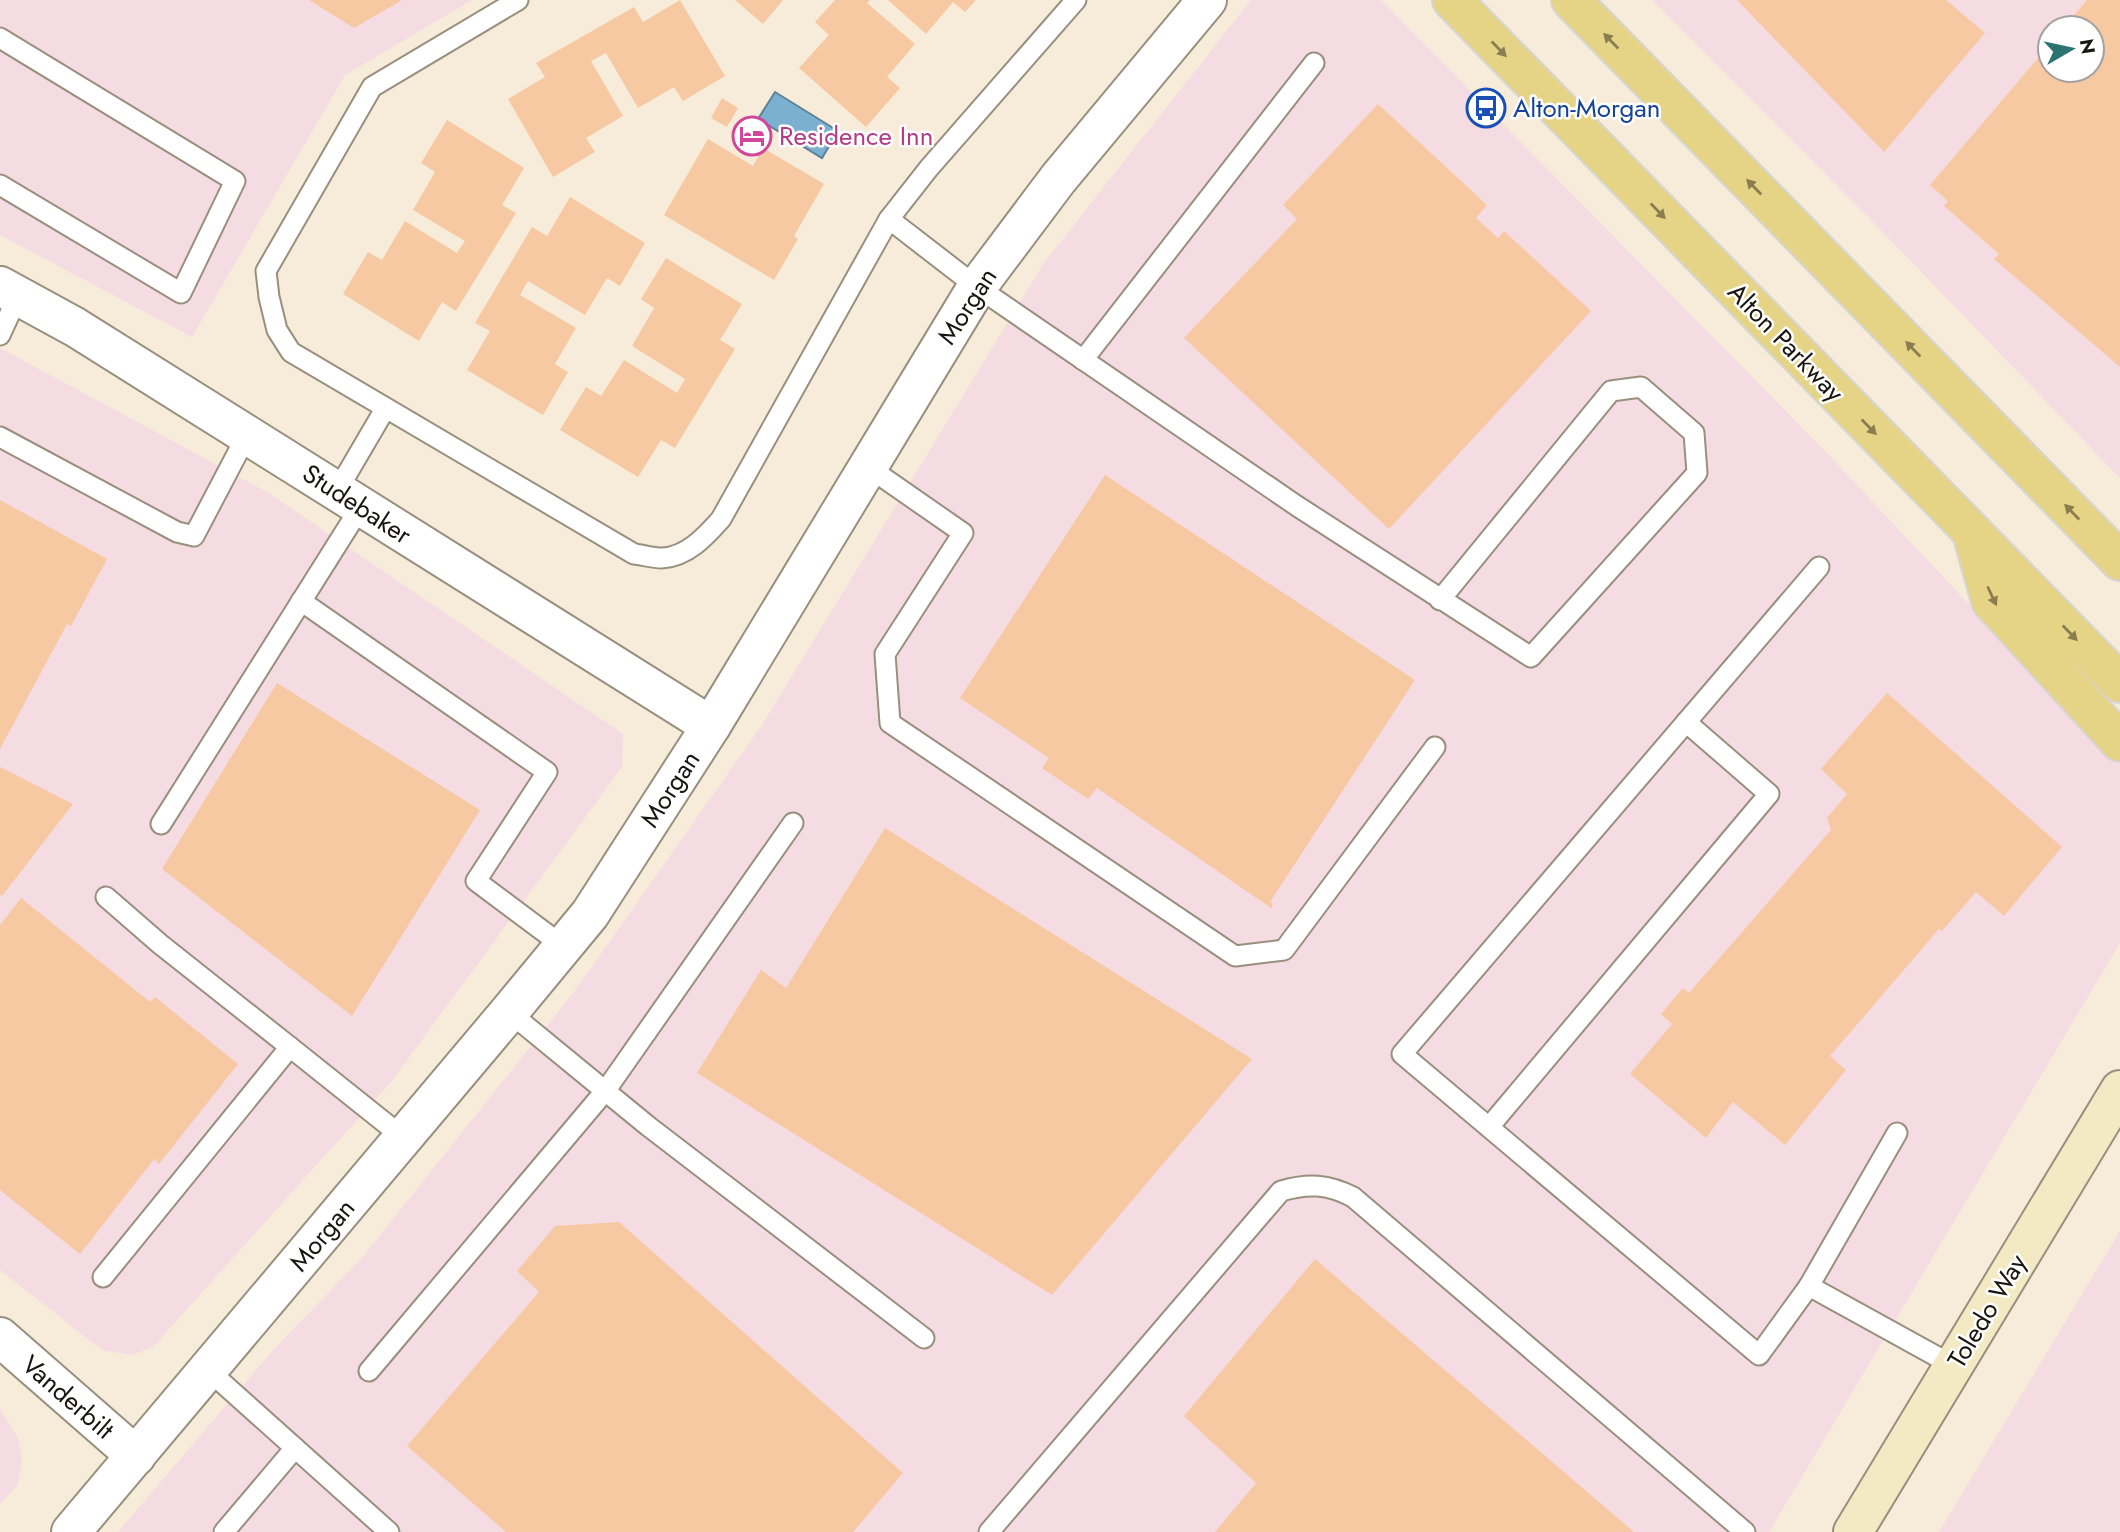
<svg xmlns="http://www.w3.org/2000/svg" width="2120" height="1532" font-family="Jost,sans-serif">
<rect width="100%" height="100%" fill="#f7ebda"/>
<g fill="#f5dbe2" fill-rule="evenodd">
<polygon points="0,0 472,0 345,75 192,337 0,235"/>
<polygon points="1251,0 1381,0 1824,450 2120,765 2120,943 1769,1532 118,1532 275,1348 362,1258 577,988 762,725 1044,263"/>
<path d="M1652 0H2120V478L1877 226ZM2050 28H2092V70H2050Z"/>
<polygon points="0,348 267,492 623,734 622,767 391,1082 153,1347 131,1355 102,1350 0,1270"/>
<polygon points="2120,1231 2120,1532 1939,1532"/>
<polygon points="0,1409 18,1438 22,1459 18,1484 0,1504"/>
</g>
<polygon fill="#7bb0d1" stroke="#5e8297" stroke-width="2" points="775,92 838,131 822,158 758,119"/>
<g fill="#f7c9a2">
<polygon points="309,0 402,0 354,28"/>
<polygon points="680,0 725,76 683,101 674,87 638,108 606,53 591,61 623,116 586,138 595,152 553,177 508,99 545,77 536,63 634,7 643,22"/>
<polygon points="735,0 783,0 763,24"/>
<polygon points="835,0 870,0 867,3 915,44 887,77 900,88 866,127 799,68 829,35 815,22"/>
<polygon points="888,0 976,0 965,12 953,2 926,34"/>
<polygon points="1737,0 1946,0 1985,33 1884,152"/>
<polygon points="2087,0 2120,0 2120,367 1994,259 1999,254 1944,206 1948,201 1930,185 2050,44 2050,70 2092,70 2092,28 2063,28"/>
<polygon points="722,98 738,108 727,127 711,118"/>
<polygon points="1378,104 1487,205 1476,218 1498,238 1504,231 1591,311 1389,529 1184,338 1297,219 1283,205"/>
<polygon points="447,120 524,168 502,205 516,213 456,311 442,302 419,341 343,294 368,252 382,260 405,221 457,253 465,241 413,210 435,172 421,163"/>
<polygon points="708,139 753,166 763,148 824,184 794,236 798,239 774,280 664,215"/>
<polygon points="570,197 645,243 620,286 607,278 585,315 528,281 520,295 576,328 555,364 568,372 543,415 467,370 490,331 475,323 532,227 547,236"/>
<polygon points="666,258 742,304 720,340 735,349 675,448 661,440 638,477 560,430 586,387 601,396 624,360 677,393 685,379 632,346 654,308 641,299"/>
<polygon points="1105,475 1415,680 1270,902 1273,904 1271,908 1097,788 1088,799 1042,768 1049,758 960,698"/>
<polygon points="0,500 107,559 71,626 67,624 0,749"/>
<polygon points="277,683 480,810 352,1016 162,869"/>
<polygon points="1887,693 2062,847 2004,916 1976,892 1942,931 1939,929 1830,1056 1846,1070 1785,1145 1733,1102 1706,1138 1630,1074 1672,1024 1661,1014 1683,988 1689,993 1831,830 1827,818 1847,794 1821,769"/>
<polygon points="0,767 73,804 2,896 0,894"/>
<polygon points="885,828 1252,1059 1052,1295 697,1073 761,970 786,988"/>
<polygon points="21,898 150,1002 155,997 238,1064 159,1164 154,1159 80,1254 0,1190 0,925"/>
<polygon points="619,1222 903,1473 853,1532 506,1532 407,1446 539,1292 517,1271 555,1226"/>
<polygon points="1315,1259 1634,1532 1215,1532 1256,1483 1184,1416"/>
</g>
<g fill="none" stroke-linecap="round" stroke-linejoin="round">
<defs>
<g id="service">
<path d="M518 0 372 87 266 271 269 297 277 330 291 352 634 554C643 555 653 558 662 558 687 557 706 536 721 519L889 219 929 168 1076 0"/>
<polyline points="0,38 235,181 181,293 0,185"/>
<polyline points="889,219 977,287 1297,506 1531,657 1697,473 1694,433 1641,387 1611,391 1440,600"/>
<polyline points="0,335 18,296"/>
<polyline points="1083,360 1314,63"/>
<polyline points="0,437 177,532 194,536 247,435"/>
<polyline points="868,467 963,533 885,654 890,723 1235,956 1284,950 1435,747"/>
<polyline points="337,491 385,409"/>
<polyline points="1819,567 1402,1054 1759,1355 1809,1286 1954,1366"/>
<polyline points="301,601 547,772 476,881 563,946"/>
<polyline points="161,824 360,508"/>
<polyline points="106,897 160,944 290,1047"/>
<polyline points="509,1012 648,1126 924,1338"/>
<polyline points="1489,1127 1769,794 1686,722"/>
<polyline points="103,1277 290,1047 404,1138"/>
<polyline points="1809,1286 1897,1133"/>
<polyline points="208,1370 389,1532"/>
<polyline points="369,1371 606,1090 793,823"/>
<polyline points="224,1532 295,1448"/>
<path d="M989 1532 1281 1191C1308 1183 1328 1184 1353 1197L1745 1532"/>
</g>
<g id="tertiary">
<polyline points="0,286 75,327 711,726"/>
<polyline points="0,1337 136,1456"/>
<polyline points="71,1532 509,1012 590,914 711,726 977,287 1058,179 1207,0"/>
</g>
<polyline id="secondary" points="1853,1532 2120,1090"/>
<g id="primary">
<polyline points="1452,0 2120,683"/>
<polyline points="1571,0 2120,561"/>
<polyline points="1973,536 1991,601 2120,742"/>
</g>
</defs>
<use href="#service" stroke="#998f7f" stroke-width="23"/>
<use href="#tertiary" stroke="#998f7f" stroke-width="42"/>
<use href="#secondary" stroke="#998f7f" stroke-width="42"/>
<use href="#primary" stroke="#d6d5d4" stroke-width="42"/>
<use href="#service" stroke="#fff" stroke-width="19"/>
<use href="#tertiary" stroke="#fff" stroke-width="38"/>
<use href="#secondary" stroke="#f3e9c3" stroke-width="38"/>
<use href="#primary" stroke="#e6d486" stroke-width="38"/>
</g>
<defs><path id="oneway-solid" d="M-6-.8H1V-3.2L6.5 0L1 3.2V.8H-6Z" transform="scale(1.75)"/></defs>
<g fill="#8a7e50">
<use href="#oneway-solid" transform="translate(1611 41) rotate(-134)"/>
<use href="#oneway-solid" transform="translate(1499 49) rotate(46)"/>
<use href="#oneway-solid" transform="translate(1754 187) rotate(-134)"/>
<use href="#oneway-solid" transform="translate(1658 211) rotate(46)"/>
<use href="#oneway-solid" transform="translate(1913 349) rotate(-134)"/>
<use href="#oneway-solid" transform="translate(1869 427) rotate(46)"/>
<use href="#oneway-solid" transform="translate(2072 512) rotate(-134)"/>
<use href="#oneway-solid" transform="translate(1992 596) rotate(65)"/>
<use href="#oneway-solid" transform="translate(2070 633) rotate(46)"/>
</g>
<defs>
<symbol id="bus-ring" viewBox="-11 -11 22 22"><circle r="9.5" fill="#fff" stroke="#1a4fb4" stroke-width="1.5"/><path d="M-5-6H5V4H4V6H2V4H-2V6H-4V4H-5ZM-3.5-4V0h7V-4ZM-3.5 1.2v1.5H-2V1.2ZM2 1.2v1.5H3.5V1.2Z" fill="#1a4fb4"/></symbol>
<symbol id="hotel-ring" viewBox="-11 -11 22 22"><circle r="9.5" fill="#fff" stroke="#d1479c" stroke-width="1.5"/><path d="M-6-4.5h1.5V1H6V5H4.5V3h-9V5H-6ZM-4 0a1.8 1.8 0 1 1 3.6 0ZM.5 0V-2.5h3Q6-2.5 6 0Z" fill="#d1479c"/></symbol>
</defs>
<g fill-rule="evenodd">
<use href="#bus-ring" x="1464" y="86" width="44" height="44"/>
<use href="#hotel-ring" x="730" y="114" width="44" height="44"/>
</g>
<g text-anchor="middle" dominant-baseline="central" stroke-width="5" stroke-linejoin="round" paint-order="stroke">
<g font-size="26" fill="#164399" stroke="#fff" text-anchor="start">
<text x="1513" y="108">Alton-Morgan</text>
</g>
<g font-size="26" fill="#b23c85" stroke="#fff" text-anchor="start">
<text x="779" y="136">Residence Inn</text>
</g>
<g font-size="26" fill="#19150f" stroke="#fff">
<text transform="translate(967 306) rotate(-57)">Morgan</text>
<text transform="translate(1786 342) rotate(46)">Alton Parkway</text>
<text transform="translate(357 504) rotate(33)">Studebaker</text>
<text transform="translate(670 789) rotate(-57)">Morgan</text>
<text transform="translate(322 1235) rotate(-50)">Morgan</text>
<text transform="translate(1987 1311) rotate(-59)">Toledo Way</text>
<text transform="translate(68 1397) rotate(41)">Vanderbilt</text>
</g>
</g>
<g transform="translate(2071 49) rotate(81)"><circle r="33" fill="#ffffff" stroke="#a3a19f" stroke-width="2"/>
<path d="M0-5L12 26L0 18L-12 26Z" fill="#2b7471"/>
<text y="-10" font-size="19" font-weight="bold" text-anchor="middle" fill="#19150f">N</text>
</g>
</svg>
